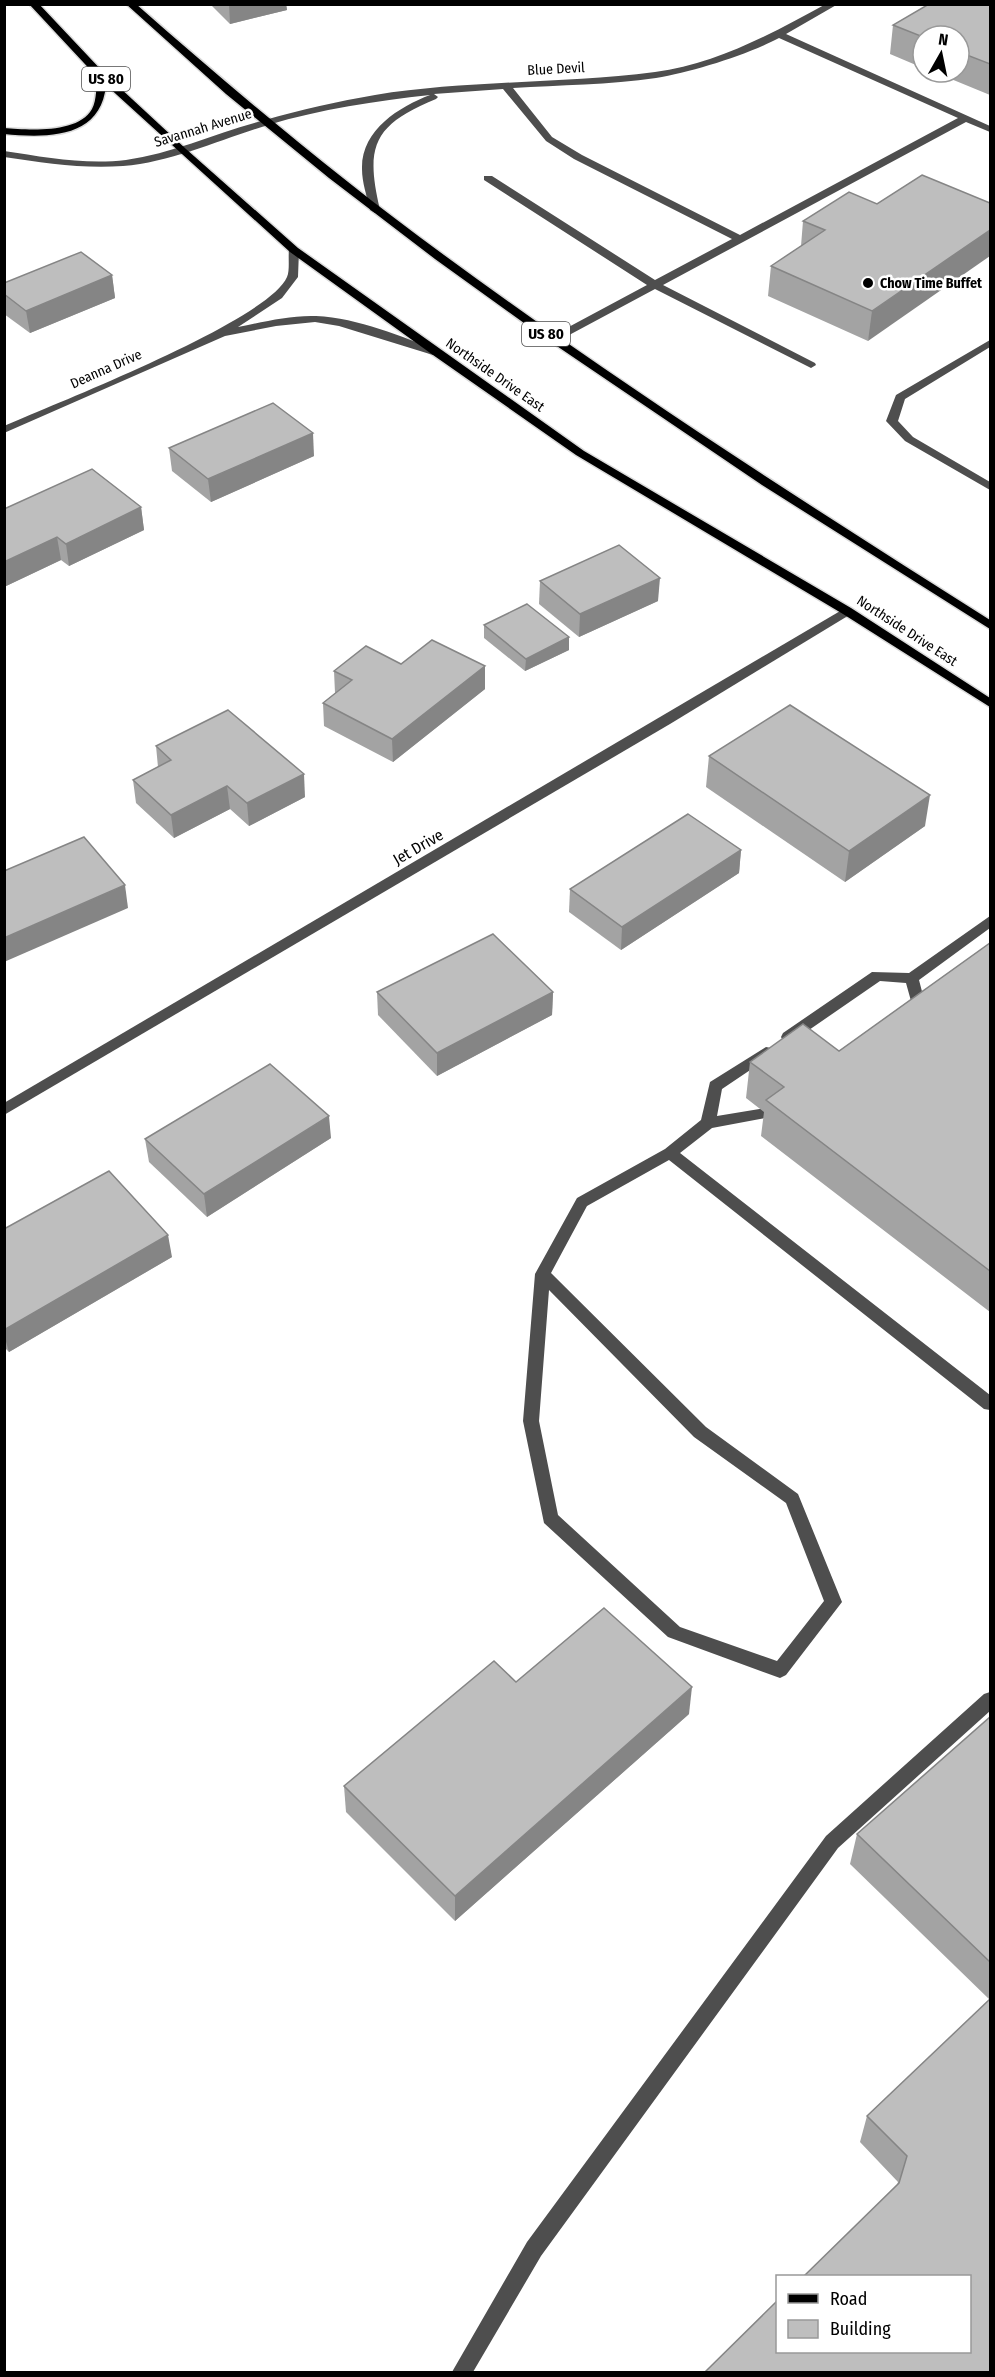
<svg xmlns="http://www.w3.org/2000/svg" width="995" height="2377" font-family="'Fira Sans Condensed',sans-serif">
<rect width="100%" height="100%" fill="#fff"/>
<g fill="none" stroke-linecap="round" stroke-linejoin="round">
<defs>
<g id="major">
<path d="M29 4H39L105 74 186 149 298 248 584 451 851 608 990 698V707L843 614 576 455 433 355 290 252 106 85C101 139 47 138 4 134V128C28 130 78 134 92 109 97 99 96 87 97 77Z"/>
<path d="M126 4H136C236 92 337 177 444 255 621 385 805 503 990 620V629L762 485 542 336 435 259 329 178 226 94Z"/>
</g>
</defs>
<use href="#major" stroke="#dbdbdb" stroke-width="3"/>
<g fill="#4e4e4e" fill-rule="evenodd">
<path d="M826 4H838L786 34 990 126V132L966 122 663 285 815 363 816 365 811 368 655 289 558 341H550V337L647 285 484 180V176H492L655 280 732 239 574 159 546 141 503 89 434 94 438 97 436 99C373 125 365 146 380 210L375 213 370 210C367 196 362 183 362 169 361 130 399 107 430 95 376 101 321 109 268 125 221 139 173 162 123 166 83 169 44 163 4 157V151C44 157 85 165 126 160 174 153 218 132 265 120 300 110 339 101 375 95 467 80 562 84 655 72 716 64 773 33 826 4ZM779 38 958 118 740 235 582 155 552 137 513 88C559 85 610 85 656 78 692 72 747 55 779 38Z"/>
<path d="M294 247 299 250 298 277 282 298 238 327C263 322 290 315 316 316 359 318 401 337 441 351V355H433L339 326 315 322 276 326 225 336 4 433V426C56 403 268 321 287 277 290 270 288 258 289 250Z"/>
<polygon points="990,340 990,347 905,399 898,421 913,437 990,482 990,490 905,441 886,421 896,395"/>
<polygon points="847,607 853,611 851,614 670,724 4,1115 4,1103"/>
<polygon points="990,916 990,928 919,980 925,1003 907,1016 900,1011 911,1001 906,983 880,981 793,1041 783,1041 781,1037 783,1033 872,972 909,973"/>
<path d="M766 1047 771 1048 773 1052 771 1056 722 1089 717 1116 765 1108 770 1109 772 1113 770 1117 712 1128 680 1153 990 1395V1410L984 1409 669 1160 587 1206 551 1273 706 1427 798 1494 842 1602 786 1675 780 1678 668 1637 544 1523 523 1421 535 1274 577 1198 665 1149 701 1120 710 1082ZM549 1290 694 1437 786 1503 824 1601 777 1661 680 1627 558 1515 539 1421Z"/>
<polygon points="990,1692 990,1711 838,1848 541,2256 473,2372 452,2372 527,2242 826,1836 984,1694"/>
</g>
<use href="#major" fill="#000" fill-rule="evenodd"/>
</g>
<g fill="#a3a3a3">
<polygon points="210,4 286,4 287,10 230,24"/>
<polygon points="990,4 990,95 934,72 959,72 959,36 923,36 923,68 890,54 893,25"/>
<polygon points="922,175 868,341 768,296 771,266 801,246 803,221 877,204"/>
<polygon points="112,275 115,298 30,333 4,314 4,283"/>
<polygon points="169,448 314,456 211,502 172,471"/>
<polygon points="92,469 141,507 144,530 69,566 61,560 4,587"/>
<polygon points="540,581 658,601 579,637 539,604"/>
<polygon points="484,625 569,637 569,650 525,671 484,638"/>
<polygon points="401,664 485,666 485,689 393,762 324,726 323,703 335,693 334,671"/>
<polygon points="156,746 305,797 249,826 230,809 174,838 136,803 133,780 158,767"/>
<polygon points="709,756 925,826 845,882 706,787"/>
<polygon points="741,850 739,873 621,950 569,912 570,889"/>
<polygon points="990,943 990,1312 761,1136 764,1112 746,1098 750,1062 839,1051"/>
<polygon points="377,992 553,992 552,1015 437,1076 378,1015"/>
<polygon points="331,1138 207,1217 149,1162 145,1139"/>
<polygon points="4,1229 172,1257 9,1352 4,1347"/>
<polygon points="689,1714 455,1921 346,1812 344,1786"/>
<polygon points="990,1717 990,2373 897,2185 898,2182 860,2142 867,2116 990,2000 850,1864 857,1834"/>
</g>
<g fill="#858585">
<polygon points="229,4 286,4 287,10 230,24"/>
<polygon points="990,230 990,256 868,341 872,311"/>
<polygon points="112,275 115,298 30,333 26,311"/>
<polygon points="313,433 314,456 211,502 208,479"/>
<polygon points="141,507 144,530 69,566 66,544"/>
<polygon points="57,537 61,560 4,587 4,562"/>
<polygon points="660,578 658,601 579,637 580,614"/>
<polygon points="569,637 569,650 525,671 526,659"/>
<polygon points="485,666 485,689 393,762 392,739"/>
<polygon points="304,774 305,797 249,826 247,803"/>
<polygon points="227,786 230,809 174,838 171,815"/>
<polygon points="930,795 925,826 845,882 849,851"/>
<polygon points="741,850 739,873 621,950 622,927"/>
<polygon points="125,885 128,908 4,962 4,938"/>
<polygon points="553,992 552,1015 437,1076 437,1053"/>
<polygon points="329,1116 331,1138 207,1217 204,1194"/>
<polygon points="168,1235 172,1257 9,1352 4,1335 4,1330"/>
<polygon points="692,1687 689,1714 455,1921 455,1896"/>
</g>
<g fill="#bebebe" stroke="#858585" stroke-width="1.5">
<polygon points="929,4 990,4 990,64 959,52 959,36 923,36 923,37 893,25"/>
<polygon points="922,175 990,203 990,230 872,311 771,266 825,230 803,221 849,192 877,204"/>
<polygon points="81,252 112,275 26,311 4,294 4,283"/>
<polygon points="273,403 313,433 208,479 169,448"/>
<polygon points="92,469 141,507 66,544 57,537 4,562 4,509"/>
<polygon points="619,545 660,578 580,614 540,581"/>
<polygon points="527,604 569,637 526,659 484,625"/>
<polygon points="432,640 485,666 392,739 323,703 352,680 334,671 366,646 401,664"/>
<polygon points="790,705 930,795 849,851 709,756"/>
<polygon points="228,710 304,774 247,803 227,786 171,815 133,780 171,760 156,746"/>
<polygon points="688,814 741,850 622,927 570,889"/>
<polygon points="84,837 125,885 4,938 4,871"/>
<polygon points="493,934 553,992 437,1053 377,992"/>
<polygon points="990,943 990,1271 766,1100 784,1087 750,1062 803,1024 839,1051"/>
<polygon points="270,1064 329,1116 204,1194 145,1139"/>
<polygon points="109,1171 168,1235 4,1330 4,1229"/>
<polygon points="604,1608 692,1687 455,1896 344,1786 494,1661 516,1682"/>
<polygon points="990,1717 990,1962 857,1834"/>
<polygon points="990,1999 990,2373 704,2373 777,2301 777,2352 969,2352 969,2277 803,2277 899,2183 907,2156 867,2116"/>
</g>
<circle fill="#000" stroke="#fff" stroke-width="2" cx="868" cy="283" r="6"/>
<g text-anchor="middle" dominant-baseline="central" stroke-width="5" stroke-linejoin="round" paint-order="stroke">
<g font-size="14" fill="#000" stroke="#fff">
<text transform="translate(556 69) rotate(-3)">Blue Devil</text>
<text transform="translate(203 128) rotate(-17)">Savannah Avenue</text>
<text transform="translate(106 369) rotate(-24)">Deanna Drive</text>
<text transform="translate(495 375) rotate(35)">Northside Drive East</text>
<text transform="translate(907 631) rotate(33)">Northside Drive East</text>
</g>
<g font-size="14" font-weight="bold" fill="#000" stroke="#fff" text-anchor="start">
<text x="880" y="283">Chow Time Buffet</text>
</g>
<g fill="#fff" stroke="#4c4c4c" stroke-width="1.5">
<rect x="82" y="67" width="48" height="24" rx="4.5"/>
<rect x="522" y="322" width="48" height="24" rx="4.5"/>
</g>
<g font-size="15" font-weight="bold" fill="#000">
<text x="106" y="79">US 80</text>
<text x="546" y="334">US 80</text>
</g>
<g font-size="16" fill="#000" stroke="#fff">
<text transform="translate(418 847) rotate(-30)">Jet Drive</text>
</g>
</g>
<rect width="995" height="2377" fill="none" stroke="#000000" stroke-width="12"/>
<rect x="776" y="2275" width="195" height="78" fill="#ffffff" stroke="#999999" stroke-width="1.5"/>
<rect x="788" y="2294" width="30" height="9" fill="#000000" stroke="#999999" stroke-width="1.5"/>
<text x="830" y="2305" font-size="18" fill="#000000">Road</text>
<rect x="788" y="2320" width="30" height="18" fill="#bebebe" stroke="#999999" stroke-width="1.5"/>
<text x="830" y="2335" font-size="18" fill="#000000">Building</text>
<g transform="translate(941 54) rotate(9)"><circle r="28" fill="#ffffff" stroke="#999999" stroke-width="1.5"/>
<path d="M0-4.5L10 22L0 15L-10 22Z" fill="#000000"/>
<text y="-9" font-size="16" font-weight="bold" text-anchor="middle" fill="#000000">N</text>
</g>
</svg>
